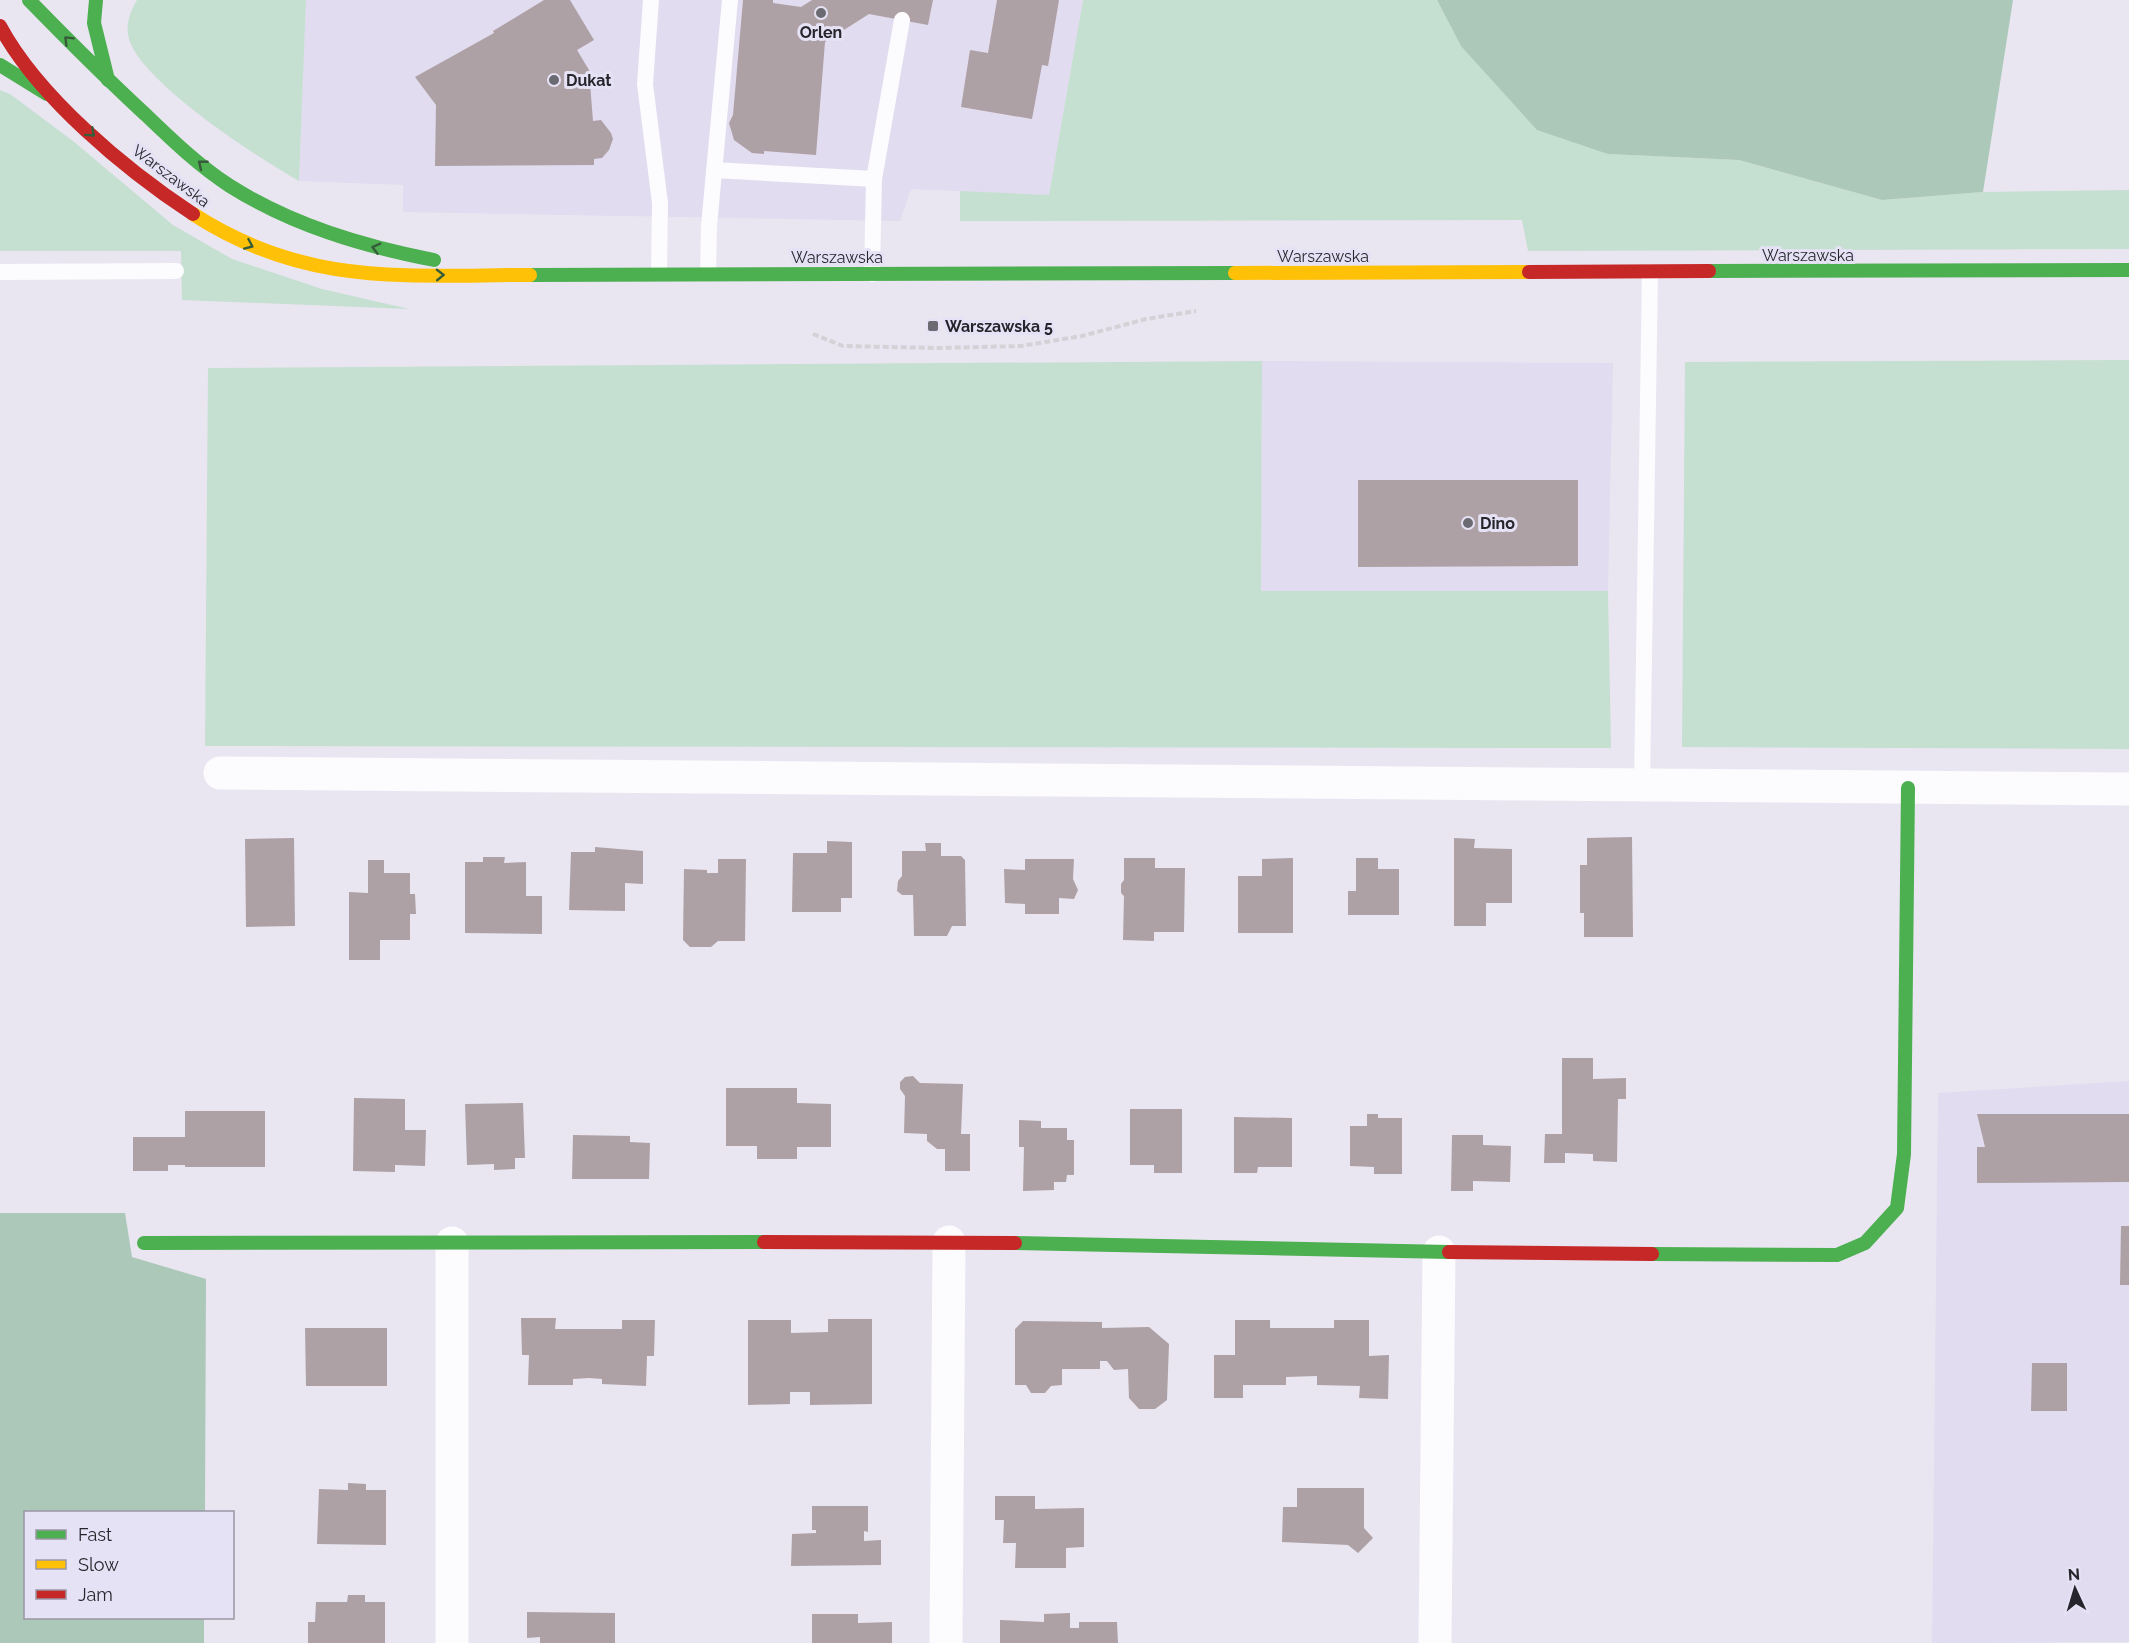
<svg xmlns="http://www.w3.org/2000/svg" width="2129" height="1643" font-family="Raleway,sans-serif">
<rect width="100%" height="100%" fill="#e9e6f1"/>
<g fill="#e1dcef">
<polygon points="306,0 1083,0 1049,195 911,189 900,221 403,212 403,185 299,181"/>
<polygon points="1262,361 1613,363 1608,591 1261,591"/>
<polygon points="2129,1081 2129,1642 1932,1643 1938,1093"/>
</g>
<g fill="#c5dfd1">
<path d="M137 0H306L299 181C258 158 142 83 129 39 125 25 130 12 137 0Z"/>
<polygon points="1083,0 1437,0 1461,46 1608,154 1739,160 1882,200 1983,192 2129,190 2129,249 1528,251 1522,220 960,221 960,191 1049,195"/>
<polygon points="0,90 10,94 73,141 173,225 232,259 322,289 409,309 182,300 181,251 0,251"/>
<polygon points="2129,360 2129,749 1682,747 1685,362"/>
<polygon points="1262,361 1261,591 1608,591 1611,748 205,746 208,368"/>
</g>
<g fill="#acc8b9">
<polygon points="1437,0 2013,0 1983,192 1882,200 1739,160 1608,154 1537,130 1461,46"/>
<polygon points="0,1213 125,1213 132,1257 206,1279 205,1512 26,1512 26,1618 204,1618 204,1643 0,1643"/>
</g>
<g fill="#aea1a5">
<polygon points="544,0 570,0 594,40 577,50 589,70 593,121 601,120 611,133 613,139 609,150 602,158 594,159 594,165 435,166 436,105 415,77 494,33 493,31"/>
<polygon points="743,0 773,0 773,3 801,7 812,0 933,0 928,25 869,14 825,42 816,155 764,151 764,154 752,153 734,140 729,123 733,115"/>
<polygon points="997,0 1059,0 1048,66 1042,65 1032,119 961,107 970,50 988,53"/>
<polygon points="1358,480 1578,480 1578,566 1358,567"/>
<polygon points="1632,837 1633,937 1584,937 1584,913 1580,913 1580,865 1587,865 1587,838"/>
<polygon points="294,838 295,926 246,927 245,839"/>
<polygon points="1454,838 1475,839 1474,848 1512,849 1512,903 1486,903 1486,926 1454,926"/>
<polygon points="827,841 852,842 852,898 841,898 841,912 792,912 793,853 827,853"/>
<polygon points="925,843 941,843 941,856 961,856 965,860 966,926 952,926 947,936 914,936 913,895 902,895 897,891 898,881 902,876 902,851 926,851"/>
<polygon points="595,847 643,851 643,884 625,883 625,911 569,910 571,852 595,852"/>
<polygon points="483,857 505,857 504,863 526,862 526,896 542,896 542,934 465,933 465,862 483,862"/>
<polygon points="1124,858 1155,858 1155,868 1185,868 1184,932 1154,932 1154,941 1123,940 1124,896 1121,893 1121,884 1124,880"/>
<polygon points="1293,858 1293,933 1238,933 1238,876 1262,876 1262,859"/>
<polygon points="1356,858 1378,858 1378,869 1399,869 1399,915 1348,915 1348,891 1356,891"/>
<polygon points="718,859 746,859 745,941 718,941 711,947 690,947 683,940 684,869 707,870 707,873 718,873"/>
<polygon points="1025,859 1074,859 1073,879 1078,890 1074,899 1059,898 1059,914 1025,914 1025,904 1005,903 1004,869 1025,870"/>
<polygon points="368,860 384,860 384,873 410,873 410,894 415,894 416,914 410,914 410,940 380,940 380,960 349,960 349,892 368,893"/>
<polygon points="1562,1058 1593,1058 1593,1079 1626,1078 1626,1099 1618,1099 1617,1162 1593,1161 1593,1154 1565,1153 1565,1163 1544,1163 1545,1134 1562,1134"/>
<polygon points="913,1076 920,1083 963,1084 961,1134 970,1134 970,1171 945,1171 945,1149 937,1149 927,1141 927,1134 904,1133 905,1096 900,1089 900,1082 905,1077"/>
<polygon points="726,1088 797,1088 797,1103 831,1104 831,1147 797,1147 797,1159 757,1159 757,1146 726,1146"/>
<polygon points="354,1098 405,1099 405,1130 426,1130 425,1166 395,1165 395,1172 353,1171"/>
<polygon points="523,1103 525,1158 515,1158 515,1169 494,1170 494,1164 467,1165 465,1104"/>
<polygon points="1130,1109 1182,1109 1182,1173 1154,1173 1154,1165 1130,1165"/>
<polygon points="185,1111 265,1111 265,1167 185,1167 185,1165 168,1165 168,1171 133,1171 133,1137 185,1137"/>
<polygon points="1367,1114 1378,1114 1378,1118 1402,1118 1402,1174 1374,1174 1374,1167 1350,1166 1350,1126 1367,1126"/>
<polygon points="1977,1114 2129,1114 2129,1182 1977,1183 1977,1147 1985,1147"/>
<polygon points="1234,1117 1292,1118 1292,1167 1258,1167 1257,1173 1234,1173"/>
<polygon points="1019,1120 1041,1121 1041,1128 1067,1128 1067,1140 1074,1140 1074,1175 1067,1175 1066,1182 1054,1182 1054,1190 1023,1191 1024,1147 1019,1147"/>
<polygon points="573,1135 630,1136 630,1142 650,1143 649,1179 572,1179"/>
<polygon points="1452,1135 1483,1135 1483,1145 1511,1146 1510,1182 1473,1181 1473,1191 1451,1191"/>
<polygon points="2121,1226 2129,1226 2129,1285 2120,1285"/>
<polygon points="521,1318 556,1318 555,1329 622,1329 622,1320 655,1320 654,1356 647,1356 646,1386 602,1384 602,1379 589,1378 573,1379 573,1385 528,1385 529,1355 522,1355"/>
<polygon points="828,1319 872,1319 872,1404 810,1405 810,1392 790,1392 790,1404 748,1405 748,1320 791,1320 791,1333 828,1332"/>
<polygon points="1235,1320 1270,1320 1270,1328 1334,1328 1334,1320 1369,1320 1369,1356 1389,1355 1388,1399 1359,1398 1360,1386 1317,1385 1317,1376 1286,1377 1286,1385 1243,1385 1243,1398 1214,1398 1214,1355 1235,1355"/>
<polygon points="1023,1321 1102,1322 1102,1328 1149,1327 1169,1344 1167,1400 1155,1409 1139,1409 1129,1398 1128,1369 1114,1370 1107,1361 1100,1361 1100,1369 1062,1369 1062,1385 1051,1386 1045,1393 1031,1393 1026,1385 1015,1385 1015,1329"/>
<polygon points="305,1328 387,1328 387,1386 306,1386"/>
<polygon points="2032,1363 2067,1363 2067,1411 2031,1411"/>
<polygon points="348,1483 366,1484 366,1490 386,1490 386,1545 317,1544 319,1489 348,1490"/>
<polygon points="1297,1488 1364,1488 1364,1528 1373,1538 1358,1553 1348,1545 1282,1542 1283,1507 1297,1507"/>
<polygon points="995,1496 1035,1496 1035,1509 1084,1508 1084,1547 1066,1548 1066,1568 1015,1568 1016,1543 1003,1543 1004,1520 995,1520"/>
<polygon points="812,1506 868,1506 868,1532 864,1531 864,1541 881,1540 881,1565 791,1566 792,1534 816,1533 816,1530 812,1530"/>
<polygon points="348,1595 365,1595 365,1602 385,1602 385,1643 308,1643 308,1622 315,1622 316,1602 347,1602"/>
<polygon points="527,1612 615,1613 615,1643 540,1643 540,1637 527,1638"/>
<polygon points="1070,1613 1070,1628 1079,1628 1079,1622 1117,1622 1118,1643 1000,1643 1000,1620 1044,1622 1044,1614"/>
<polygon points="812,1614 858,1614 858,1623 892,1622 892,1643 812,1643"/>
</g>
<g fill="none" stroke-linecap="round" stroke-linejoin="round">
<polyline stroke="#d4d2d6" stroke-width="4" stroke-dasharray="6 3" stroke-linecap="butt" points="813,334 843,346 939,348 1021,346 1082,336 1146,319 1196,311"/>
<g stroke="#fcfbfd" stroke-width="16">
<polyline points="651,0 645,84 660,203 659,273"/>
<polyline points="714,170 874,179"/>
<polyline points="0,272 176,271"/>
<polyline points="708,273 709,226 730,0"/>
<polyline points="872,274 874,179 902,20"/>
<polyline points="1642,785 1650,272"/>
</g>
<g stroke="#fcfbfd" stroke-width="33">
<polyline points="220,773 2129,789"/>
<polyline points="452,1643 452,1243"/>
<polyline points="946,1643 949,1242"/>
<polyline points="1435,1643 1439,1252"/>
</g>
<g stroke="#4caf50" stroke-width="14">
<path d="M29 0C67 39 106 78 146 115 172 140 199 166 230 186 292 225 362 246 434 260"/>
<polyline points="96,0 94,23 108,80"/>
<polyline points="0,65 47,94"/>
<polyline points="1709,271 2129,270"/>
<polyline points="530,275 1235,273"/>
<polyline points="144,1243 764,1242"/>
<polyline points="1015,1243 1449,1252"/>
<polyline points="1652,1254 1837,1255 1865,1243 1897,1208 1904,1154 1908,788"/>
</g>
<g stroke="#ffc107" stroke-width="14">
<path d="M193 214C306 287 403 275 530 275"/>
<polyline points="1235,273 1529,272"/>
</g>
<g stroke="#c62828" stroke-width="14">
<path d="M0 26C38 97 126 170 193 214"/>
<polyline points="1529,272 1709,271"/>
<polyline points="764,1242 1015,1243"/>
<polyline points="1449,1252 1652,1254"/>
</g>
</g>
<defs><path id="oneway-chevron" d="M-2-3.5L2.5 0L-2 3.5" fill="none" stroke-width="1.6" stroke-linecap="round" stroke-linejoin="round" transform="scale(1.5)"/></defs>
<g stroke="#365c3a">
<use href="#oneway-chevron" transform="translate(68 40) rotate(-135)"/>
<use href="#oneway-chevron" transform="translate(91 133) rotate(42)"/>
<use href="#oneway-chevron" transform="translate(202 164) rotate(-141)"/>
<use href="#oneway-chevron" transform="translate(249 245) rotate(24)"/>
<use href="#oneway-chevron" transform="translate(376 248) rotate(-165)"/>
<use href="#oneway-chevron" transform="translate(440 275) rotate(-1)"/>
</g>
<g fill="#6b6971" stroke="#e6e2f5" stroke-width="2">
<circle cx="821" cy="13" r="6"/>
<circle cx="554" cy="80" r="6"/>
<rect x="927" y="320" width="12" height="12" rx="3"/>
<circle cx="1468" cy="523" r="6"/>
</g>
<g text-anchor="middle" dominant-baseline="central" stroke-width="6" stroke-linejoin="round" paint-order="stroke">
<g font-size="16" font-weight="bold" fill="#27252c" stroke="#e6e2f5" text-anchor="start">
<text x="821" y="32" text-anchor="middle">Orlen</text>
<text x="566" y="80">Dukat</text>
<text x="945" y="326">Warszawska 5</text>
<text x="1480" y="523">Dino</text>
</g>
<g font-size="16" fill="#27252c" stroke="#e6e2f5">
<text transform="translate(171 176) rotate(37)">Warszawska</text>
<text x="1808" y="255">Warszawska</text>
<text x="1323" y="256">Warszawska</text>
<text x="837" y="257">Warszawska</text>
</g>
</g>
<rect x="24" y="1511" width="210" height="108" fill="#e6e2f5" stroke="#9a96a5" stroke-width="1.5"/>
<rect x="36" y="1530" width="30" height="9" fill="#4caf50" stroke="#9a96a5" stroke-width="1.5"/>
<text x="78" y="1541" font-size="18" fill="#27252c">Fast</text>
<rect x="36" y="1560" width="30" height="9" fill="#ffc107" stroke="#9a96a5" stroke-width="1.5"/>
<text x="78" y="1571" font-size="18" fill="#27252c">Slow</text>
<rect x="36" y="1590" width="30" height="9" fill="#c62828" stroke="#9a96a5" stroke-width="1.5"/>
<text x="78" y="1601" font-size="18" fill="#27252c">Jam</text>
<g transform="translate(2075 1589) rotate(356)" stroke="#e6e2f5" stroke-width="4.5" paint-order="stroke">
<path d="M0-4.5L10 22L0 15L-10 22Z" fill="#27252c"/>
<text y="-9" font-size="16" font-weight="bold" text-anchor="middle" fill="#27252c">N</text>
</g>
</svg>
